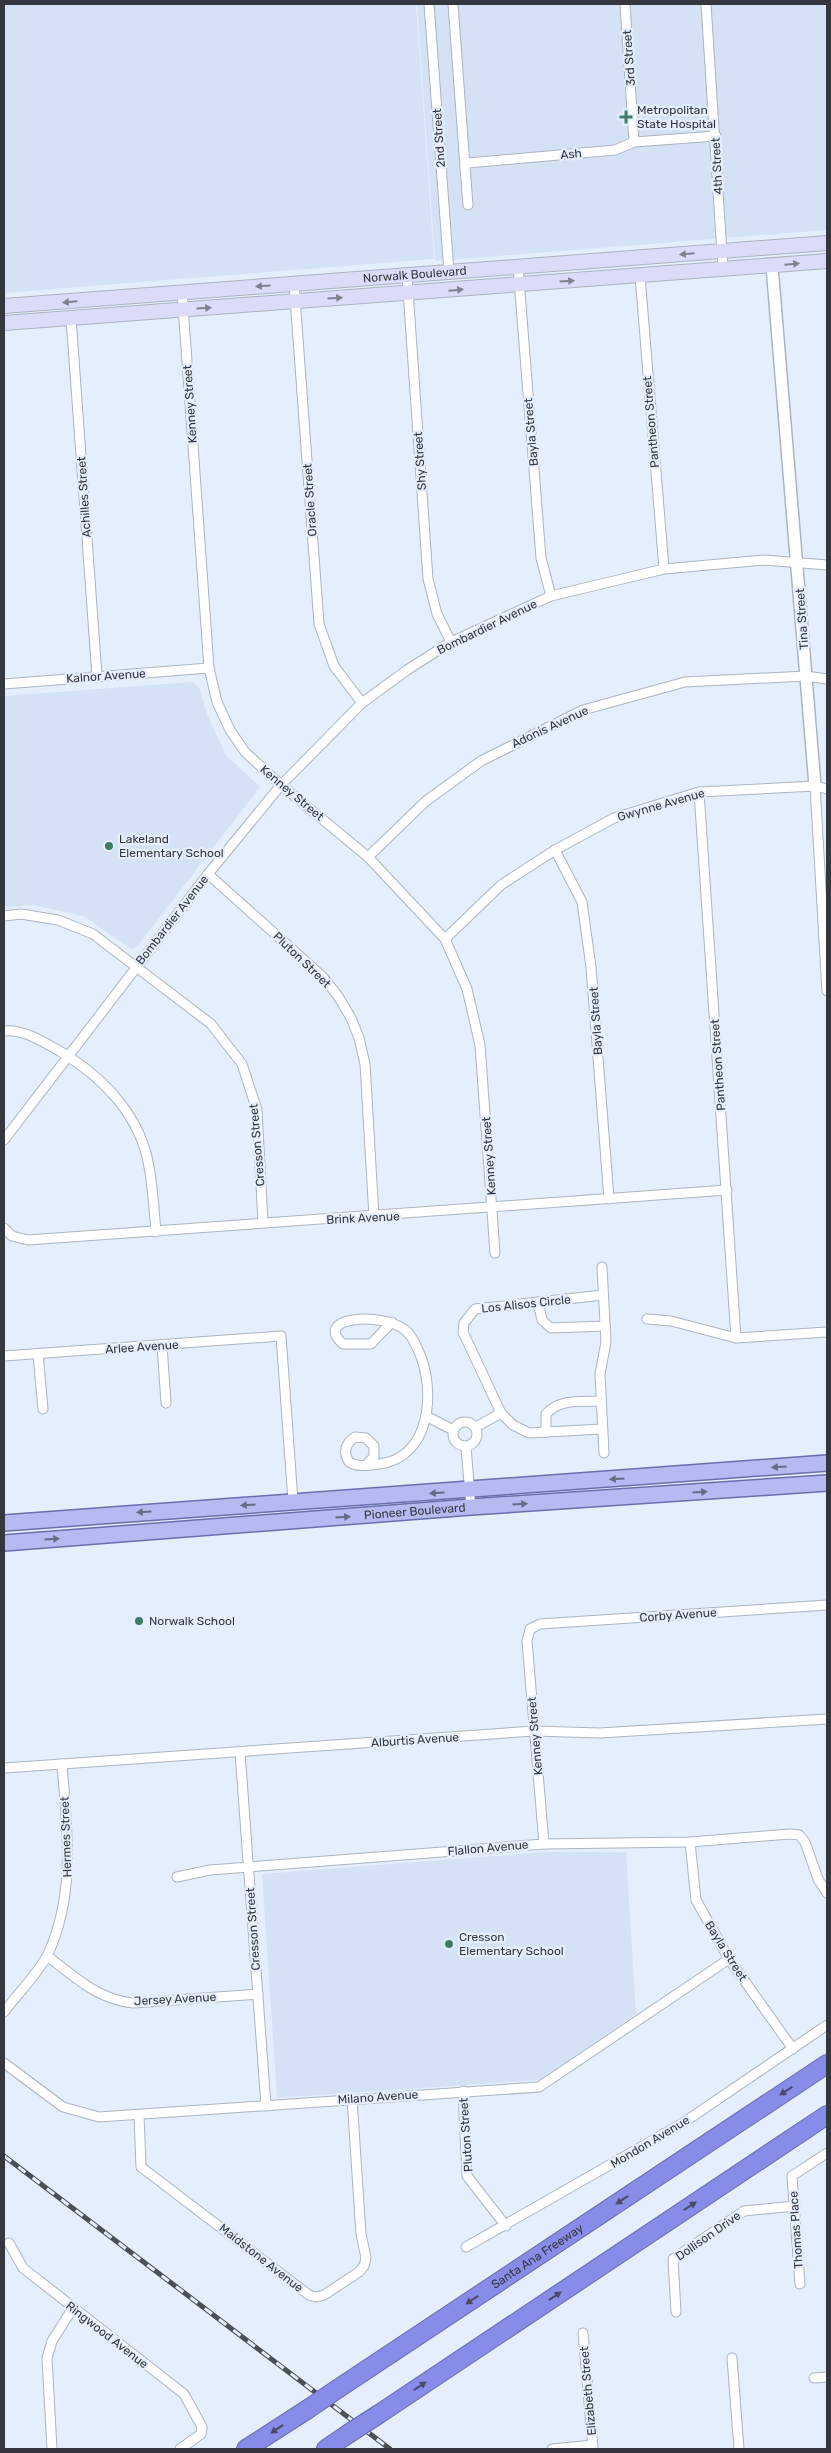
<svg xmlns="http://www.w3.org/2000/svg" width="831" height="2453" font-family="Rubik,sans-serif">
<rect width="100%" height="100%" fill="#e5eefd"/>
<g fill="#d5e2f6">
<polygon points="4,4 416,4 434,259 4,293"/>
<polygon points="417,4 827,4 827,230 435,261"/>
<polygon points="193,682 200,689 207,714 226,755 260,787 136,948 131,949 84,916 33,905 4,907 4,696"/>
<polygon points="545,1852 626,1852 636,2014 540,2080 277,2098 262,1874"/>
</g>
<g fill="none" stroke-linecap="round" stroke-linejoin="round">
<defs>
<g id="minor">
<polyline points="429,4 449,272"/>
<polyline points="453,4 465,167"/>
<polyline points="625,4 634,142"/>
<polyline points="706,4 723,269"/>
<polyline points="468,205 465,167 468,163 615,150 634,142 716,136"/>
<polyline points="518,267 541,558 551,596"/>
<polyline points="407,276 428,579 437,614 451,642"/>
<polyline points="640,276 664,569"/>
<polyline points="294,284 319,624 334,666 362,703"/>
<polyline points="182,292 209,668 217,702 230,730 245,752 281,785 368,857 445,939 467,989 480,1045 495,1253"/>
<polyline points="71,318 97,676"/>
<polyline points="4,684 209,668"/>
<polyline points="815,786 827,991"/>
<polyline points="699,792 736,1338"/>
<polyline points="555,850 582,902 591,967 609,1199"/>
<polyline points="368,857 426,801 481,761 583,710 685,682 806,676 827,679"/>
<polyline points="208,874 322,976 338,996 351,1018 359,1038 365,1064 374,1217"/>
<polyline points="4,916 21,914 58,920 93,934 211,1024 242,1064 257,1110 263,1223"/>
<polyline points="445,939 501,885 555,850 614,818 699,792 815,786 827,789"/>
<path d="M4 1031C24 1029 44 1042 61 1052 103 1077 141 1116 149 1167 153 1188 154 1210 156 1232"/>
<polyline points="4,1140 208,874 281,785 362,703 407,670 451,642 551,596 664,569 764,560 827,565"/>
<path d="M4 1228 12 1236 28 1240C261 1225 494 1208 727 1190"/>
<polyline points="602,1267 606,1342 600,1374 604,1453"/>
<polyline points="538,1302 542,1320 551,1328 605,1326"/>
<polyline points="647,1319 671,1321 736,1338 827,1332"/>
<polyline points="162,1345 166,1403"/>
<polyline points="38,1354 43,1409"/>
<polyline points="4,1356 281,1336 293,1501"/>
<polyline points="426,1416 453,1430"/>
<circle cx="465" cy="1434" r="12"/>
<polyline points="476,1427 501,1413"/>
<polyline points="602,1429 529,1433 513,1425 501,1413 463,1332 464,1323 475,1309 603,1295"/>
<path d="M546 1432V1414C560 1398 581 1402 601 1401"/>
<polyline points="466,1447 471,1507"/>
<path d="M366 1465 374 1457V1446L366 1438 355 1437C345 1444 343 1452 349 1462 359 1468 368 1465 379 1464 431 1458 436 1391 419 1352 416 1345 412 1335 405 1330 383 1312 312 1316 343 1344H371L392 1322"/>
<polyline points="240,1752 266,2106"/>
<polyline points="4,1768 534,1731 600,1733 827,1719"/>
<polyline points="690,1842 696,1900 729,1959 793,2049"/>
<polyline points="544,1844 527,1641 530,1629 540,1624 827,1605"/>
<polyline points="177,1877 210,1870 544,1844 690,1842 790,1834 799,1835 805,1842 818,1879 827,1893"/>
<path d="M47 1956C76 1977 96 1999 133 2003L258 1994"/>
<path d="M4 2012C16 1996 40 1971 48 1954 76 1893 67 1829 62 1764"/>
<polyline points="4,2063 63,2107 99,2117 539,2087 729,1959"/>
<polyline points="463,2091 467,2176 506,2226"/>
<polyline points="139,2115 141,2167 309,2295 316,2297 324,2295 359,2272 364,2266 366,2258 361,2234 352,2099"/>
<polyline points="9,2243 23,2268 184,2394 202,2427 201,2434 180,2449"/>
<polyline points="466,2247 683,2123 827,2025"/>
<polyline points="800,2284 792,2176 827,2153"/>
<polyline points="676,2312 673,2259 744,2211 795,2206"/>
<polyline points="583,2333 593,2449"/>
<polyline points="732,2358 739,2449"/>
<polyline points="814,2378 827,2377"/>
<polyline points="52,2449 47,2358 52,2341 73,2308"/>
<polyline points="552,2449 593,2445"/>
</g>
<polyline id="tertiary" points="772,266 815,786"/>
<g id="secondary">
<path id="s1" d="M4 306 827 243"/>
<polyline points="4,323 827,261"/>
</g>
<g id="primary">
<polyline points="4,1523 827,1463"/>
<path id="s2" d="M4 1543 471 1507 827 1483"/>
</g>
<g id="motorway">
<path id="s3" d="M339 2388 827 2064"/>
<polyline points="379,2414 827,2115"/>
<polyline points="246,2449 308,2409"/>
<polyline points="326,2449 348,2434"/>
</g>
</defs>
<use href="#minor" stroke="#acb4c2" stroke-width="11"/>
<use href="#tertiary" stroke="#acb4c2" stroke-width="14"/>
<use href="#secondary" stroke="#acb4c2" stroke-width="16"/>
<use href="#primary" stroke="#696eac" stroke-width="18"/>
<use href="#motorway" stroke="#696eac" stroke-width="20"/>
<use href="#minor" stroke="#fff" stroke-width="9"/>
<use href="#tertiary" stroke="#fff" stroke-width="11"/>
<use href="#secondary" stroke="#dbdcf8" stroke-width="14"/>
<use href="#primary" stroke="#b6baf1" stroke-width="15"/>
<use href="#motorway" stroke="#868ce7" stroke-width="18"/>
<defs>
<polyline id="rail" points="4,2156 390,2449"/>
</defs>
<use href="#rail" stroke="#4b4f56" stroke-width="5"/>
<use href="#rail" stroke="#e5eefd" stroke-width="3" stroke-dasharray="9" stroke-linecap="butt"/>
<defs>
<g id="motorway-bridge">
<polyline points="308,2409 339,2388"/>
<polyline points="348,2434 379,2414"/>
</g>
</defs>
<use href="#motorway-bridge" stroke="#696eac" stroke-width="20" stroke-linecap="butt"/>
<use href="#motorway-bridge" stroke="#868ce7" stroke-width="18"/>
</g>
<defs><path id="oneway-solid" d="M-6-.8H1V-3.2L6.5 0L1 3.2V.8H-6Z" transform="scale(1.25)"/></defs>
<g fill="#7f8191">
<use href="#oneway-solid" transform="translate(687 254) rotate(175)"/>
<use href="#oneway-solid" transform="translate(792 264) rotate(-5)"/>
<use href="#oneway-solid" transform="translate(567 281) rotate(-4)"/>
<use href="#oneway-solid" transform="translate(263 286) rotate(176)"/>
<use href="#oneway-solid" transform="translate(456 290) rotate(-5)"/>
<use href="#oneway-solid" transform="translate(335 298) rotate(-4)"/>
<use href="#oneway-solid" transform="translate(70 302) rotate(175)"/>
<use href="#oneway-solid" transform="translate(204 308) rotate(-4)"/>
</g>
<g fill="#686b85">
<use href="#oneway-solid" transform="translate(779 1467) rotate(176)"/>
<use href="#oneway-solid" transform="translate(617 1479) rotate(176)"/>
<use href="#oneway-solid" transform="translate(700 1492) rotate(-4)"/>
<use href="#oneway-solid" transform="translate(437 1493) rotate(176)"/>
<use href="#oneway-solid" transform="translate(520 1504) rotate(-4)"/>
<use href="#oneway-solid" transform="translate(248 1505) rotate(176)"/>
<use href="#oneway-solid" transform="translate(144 1512) rotate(177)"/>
<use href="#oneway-solid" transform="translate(343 1517) rotate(-4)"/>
<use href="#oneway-solid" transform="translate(52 1539) rotate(-4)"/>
</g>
<g fill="#484c68">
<use href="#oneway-solid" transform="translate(786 2091) rotate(147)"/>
<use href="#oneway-solid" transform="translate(622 2200) rotate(146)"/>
<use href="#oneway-solid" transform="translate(690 2206) rotate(-33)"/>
<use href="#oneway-solid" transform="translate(555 2296) rotate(-34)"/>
<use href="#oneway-solid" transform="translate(472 2300) rotate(146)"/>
<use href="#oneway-solid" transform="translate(420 2386) rotate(-34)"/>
<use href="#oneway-solid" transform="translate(277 2429) rotate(147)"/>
</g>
<g fill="#3e7c68" stroke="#e5eefd" stroke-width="2">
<path d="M623.5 109.5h5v5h5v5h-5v5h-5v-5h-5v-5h5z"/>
<circle cx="109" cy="846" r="5"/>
<circle cx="139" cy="1621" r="5"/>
<circle cx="449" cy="1944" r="5"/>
</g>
<g text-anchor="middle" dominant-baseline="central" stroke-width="4.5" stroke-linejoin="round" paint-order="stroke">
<g font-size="12" fill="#34373d" stroke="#e5eefd">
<text transform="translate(629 58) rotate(-94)">3rd Street</text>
<text transform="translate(439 138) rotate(-94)">2nd Street</text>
<text transform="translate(571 154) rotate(-5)">Ash</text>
<text transform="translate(717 166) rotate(-93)">4th Street</text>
<text stroke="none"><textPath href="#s1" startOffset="412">Norwalk Boulevard</textPath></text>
<text transform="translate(190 404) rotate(-94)">Kenney Street</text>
<text transform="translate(651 422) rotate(-95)">Pantheon Street</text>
<text transform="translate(531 432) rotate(-95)">Bayla Street</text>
<text transform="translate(420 461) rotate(-94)">Shy Street</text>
<text transform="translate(84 497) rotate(-94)">Achilles Street</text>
<text transform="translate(310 500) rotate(-94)">Oracle Street</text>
<text transform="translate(802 619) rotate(-94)">Tina Street</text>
<text transform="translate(487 627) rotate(-26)">Bombardier Avenue</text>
<text transform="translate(106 676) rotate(-4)">Kalnor Avenue</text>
<text transform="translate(550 727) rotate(-25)">Adonis Avenue</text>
<text transform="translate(292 793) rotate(40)">Kenney Street</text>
<text transform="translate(661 805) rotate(-16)">Gwynne Avenue</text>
<text transform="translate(172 920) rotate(-52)">Bombardier Avenue</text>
<text transform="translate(302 960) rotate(44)">Pluton Street</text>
<text transform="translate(596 1021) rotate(-94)">Bayla Street</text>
<text transform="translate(718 1065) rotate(-94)">Pantheon Street</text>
<text transform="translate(257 1145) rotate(-95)">Cresson Street</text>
<text transform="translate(489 1156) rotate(-94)">Kenney Street</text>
<text transform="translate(363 1218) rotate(-3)">Brink Avenue</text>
<text transform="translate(526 1304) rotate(-6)">Los Alisos Circle</text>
<text transform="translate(142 1347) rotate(-4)">Arlee Avenue</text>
<text stroke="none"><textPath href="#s2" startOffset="412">Pioneer Boulevard</textPath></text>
<text transform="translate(678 1615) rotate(-4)">Corby Avenue</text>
<text transform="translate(535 1736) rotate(-95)">Kenney Street</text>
<text transform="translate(415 1740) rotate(-4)">Alburtis Avenue</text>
<text transform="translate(66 1837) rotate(-92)">Hermes Street</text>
<text transform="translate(488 1848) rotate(-5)">Flallon Avenue</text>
<text transform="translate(253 1929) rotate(-94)">Cresson Street</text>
<text transform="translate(726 1951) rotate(58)">Bayla Street</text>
<text transform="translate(175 1999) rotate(-3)">Jersey Avenue</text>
<text transform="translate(378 2097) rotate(-4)">Milano Avenue</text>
<text transform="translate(466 2135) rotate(-94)">Pluton Street</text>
<text transform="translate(650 2142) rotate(-31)">Mondon Avenue</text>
<text transform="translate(796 2230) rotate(-94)">Thomas Place</text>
<text transform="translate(708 2236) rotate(-35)">Dollison Drive</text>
<text stroke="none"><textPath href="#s3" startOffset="238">Santa Ana Freeway</textPath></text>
<text transform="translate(261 2258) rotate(38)">Maidstone Avenue</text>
<text transform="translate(107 2335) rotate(38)">Ringwood Avenue</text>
<text transform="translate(588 2391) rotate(-95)">Elizabeth Street</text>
</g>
<g font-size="12" fill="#34373d" stroke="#e5eefd" text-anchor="start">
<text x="637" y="110">Metropolitan<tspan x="637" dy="14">State Hospital</tspan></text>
<text x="119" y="839">Lakeland<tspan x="119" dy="14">Elementary School</tspan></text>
<text x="149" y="1621">Norwalk School</text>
<text x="459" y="1937">Cresson<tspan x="459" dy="14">Elementary School</tspan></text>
</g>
</g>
<rect width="831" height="2453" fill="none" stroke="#34373d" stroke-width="10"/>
</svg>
